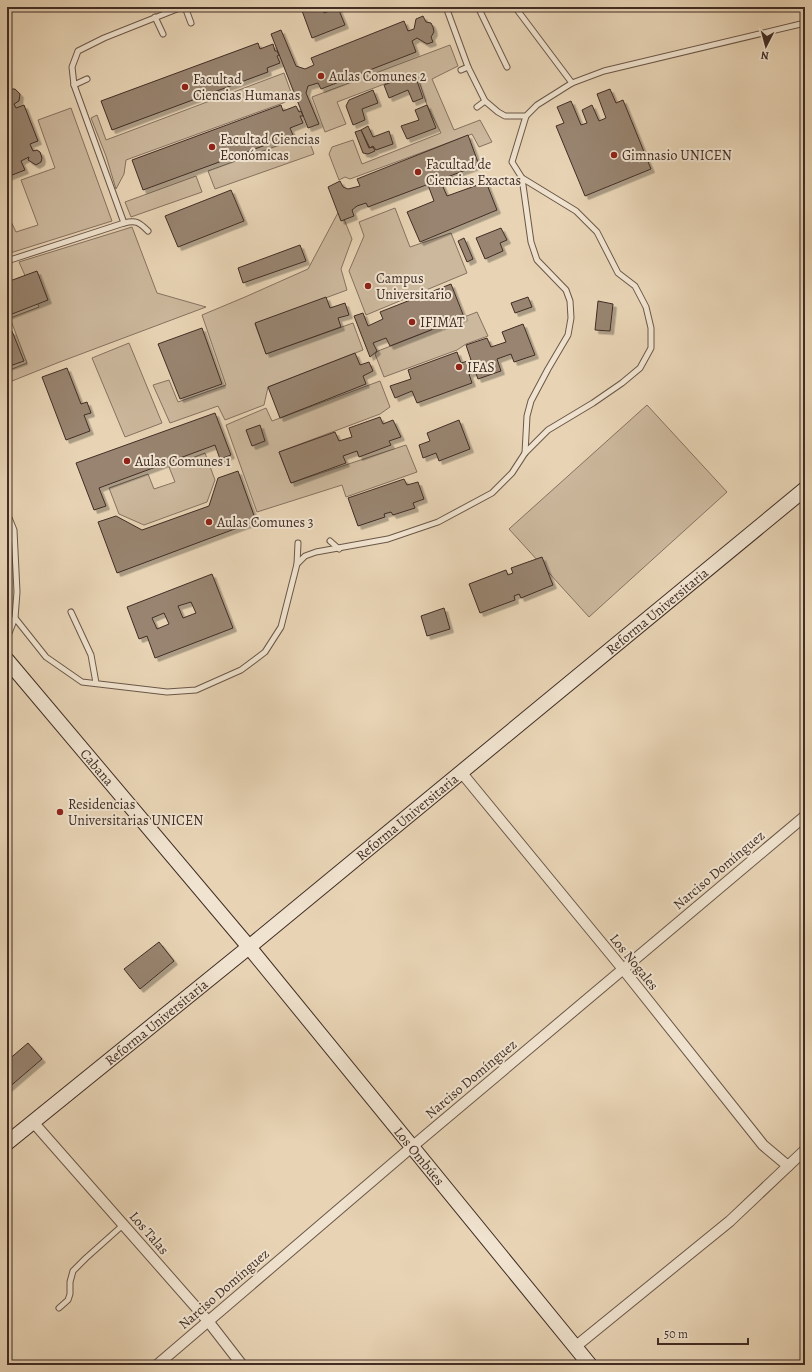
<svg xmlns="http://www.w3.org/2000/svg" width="812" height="1372" font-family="Alegreya,serif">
<defs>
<filter id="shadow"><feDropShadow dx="3.5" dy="3.5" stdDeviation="0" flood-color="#0004"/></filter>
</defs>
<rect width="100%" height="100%" fill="#e8d4b5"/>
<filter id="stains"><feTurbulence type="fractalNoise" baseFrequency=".005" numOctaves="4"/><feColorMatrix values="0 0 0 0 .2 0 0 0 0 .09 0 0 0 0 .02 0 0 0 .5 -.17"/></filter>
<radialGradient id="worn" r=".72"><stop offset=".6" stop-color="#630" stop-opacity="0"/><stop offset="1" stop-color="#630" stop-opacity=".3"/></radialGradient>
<g fill="#ccb89d" stroke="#867261">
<polygon points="450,45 458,66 432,79 454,130 480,120 492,142 479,147 472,134 350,179 345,177 339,180 329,154 332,147 353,140 362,164 441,133 427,105 416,72 337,102 346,124 325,132 312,97"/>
<polygon points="284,73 293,98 283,103 126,160 124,174 116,189 106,156 91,118 97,115 106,140"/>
<polygon points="71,108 112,221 7,254 7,213 16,232 38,225 21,180 55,168 38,120"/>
<polygon points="307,135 314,154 215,189 208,171"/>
<polygon points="196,176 202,192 131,217 125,202"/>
<polygon points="395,208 410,247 451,233 467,273 366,315 349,271 364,236 359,222"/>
<polygon points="340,209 352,239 341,269 347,290 255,324 266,354 353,323 363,350 268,387 264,405 225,420 218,406 170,423 153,385 169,380 178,402 226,385 202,315 245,297 308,269"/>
<polygon points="132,227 157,293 206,307 57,363 7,383 7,371 27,363 10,318 39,307 19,262"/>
<polygon points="477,312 488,336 466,344 457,350 384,377 375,354 378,351"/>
<polygon points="129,343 162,423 125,437 92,358"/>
<polygon points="380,381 390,407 380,414 279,452 291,483 406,445 417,472 346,497 342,485 257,512 226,425 266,408 272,421"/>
<polygon points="647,405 727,492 589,617 509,529"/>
<polygon points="205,453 215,480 207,502 144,525 119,514 109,488 148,474 154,489 175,482 169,467"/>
<polygon points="7,513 14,530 15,618 7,638"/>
</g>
<g fill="#988470" stroke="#412d25" fill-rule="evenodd" filter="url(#shadow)">
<polygon points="304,7 322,7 324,13 338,8 345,25 312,38 301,8"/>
<polygon points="423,16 426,22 431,23 433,27 434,32 431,37 433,42 427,44 417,38 412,41 416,52 321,89 318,83 308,86 306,93 319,124 308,128 271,34 281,30 296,66 305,69 314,65 311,58 404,21 408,31 414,29 416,19"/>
<polygon points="258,43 260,49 273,44 275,51 277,51 279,55 277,56 280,63 267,68 268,72 112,130 101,101"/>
<polygon points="410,75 416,78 423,98 413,102 408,90 389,98 384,85"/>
<polygon points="9,89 15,89 20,94 19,101 14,104 16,108 24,105 38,141 30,144 33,151 37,150 40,152 42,158 41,162 36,165 28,160 29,157 21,161 25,170 7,177 7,92"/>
<polygon points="610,89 616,103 623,100 651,169 585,196 556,126 564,123 557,107 571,101 581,125 587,123 582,110 592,105 599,121 606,118 597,94"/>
<polygon points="373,90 378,103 362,109 365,120 353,125 346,106 349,100"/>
<polygon points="281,105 283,111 296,106 299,112 301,111 303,116 300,116 303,123 290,128 293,135 143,190 132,160"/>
<polygon points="427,105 436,128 407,139 401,126 419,120 415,110"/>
<polygon points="368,126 373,137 389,131 393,144 376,150 373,146 370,148 361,130"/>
<polygon points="361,130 369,148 373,147 375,151 368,154 363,153 355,132"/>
<polygon points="468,135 479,165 368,207 366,203 357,206 352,210 354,216 341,221 328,187 340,181 343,187 348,189 360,186 357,179"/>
<polygon points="440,180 447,196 486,182 497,210 420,242 407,212 434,201 428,185"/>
<polygon points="231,190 244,221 178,247 165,216"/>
<polygon points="501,228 507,240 500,243 503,251 485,259 476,238"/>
<polygon points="464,238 473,259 467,262 458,241"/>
<polygon points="300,245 306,261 243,283 238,268"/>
<polygon points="37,271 48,300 7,316 7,282"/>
<polygon points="451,284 464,317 390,346 386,338 373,343 377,351 370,357 354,316 363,313 368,326 383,319 380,312"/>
<polygon points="326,297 330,308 345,303 349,315 338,318 341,327 266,354 255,323"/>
<polygon points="528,297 532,307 515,313 511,303"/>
<polygon points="598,301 613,304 610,331 595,330"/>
<polygon points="523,324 535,355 514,362 511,354 497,359 501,371 478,379 475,371 469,374 472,383 417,403 412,391 395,398 390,386 411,379 408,370 457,352 461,363 471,360 466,345 487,338 491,347 506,342 502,332"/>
<polygon points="202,328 222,384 180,399 158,344"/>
<polygon points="12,331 24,361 7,367 7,333"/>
<polygon points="355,353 360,365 369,362 373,371 363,376 366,384 280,418 268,387"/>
<polygon points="67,368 81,404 87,402 91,413 84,415 90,431 66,440 42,377"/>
<polygon points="215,413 231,455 220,459 215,445 99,488 106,506 94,510 76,463"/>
<polygon points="380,417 383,424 393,420 401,437 389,441 391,445 359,457 357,451 343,456 346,463 291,483 279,452 335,432 339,441 352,437 349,428"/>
<polygon points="459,420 470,449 439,461 436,453 423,458 419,445 430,441 427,433"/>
<polygon points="260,425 265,441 252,446 246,430"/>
<polygon points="238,471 256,521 117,573 98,522 116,516 142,530 209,506 218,478"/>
<polygon points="404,479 407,485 418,482 424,499 413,503 415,508 393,515 391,512 384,514 385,517 358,526 348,498"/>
<polygon points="542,557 553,585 521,598 519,594 514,596 515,600 480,613 469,584 506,570 508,575 513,573 511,568"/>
<path d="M212 574 233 628 155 658 147 636 139 639 127 607ZM191 602 196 613 183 618 178 606ZM164 613 169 624 157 629 152 618Z"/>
<polygon points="444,608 450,629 427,636 421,616"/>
<polygon points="159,942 174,961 140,989 124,969"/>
<polygon points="28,1043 42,1059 7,1089 7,1061"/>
</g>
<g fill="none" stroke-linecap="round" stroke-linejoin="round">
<defs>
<g id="lane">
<polyline points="185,7 191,23"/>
<polyline points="446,7 468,67 485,101 498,112 505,116 526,116 537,105 572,83 604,71 805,23"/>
<polyline points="478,7 507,67"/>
<polyline points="515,7 572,83"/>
<polyline points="155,17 163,34"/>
<polyline points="461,70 468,67"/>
<polyline points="74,85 87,79"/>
<polyline points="477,107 485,101"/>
<polyline points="522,178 531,242 537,260 566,290 570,301 571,318 568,335 548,369 531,401 527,416 525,453"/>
<polyline points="124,223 74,85 72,67 78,51 104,38 182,7"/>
<path d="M7 261 124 223C136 220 139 222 148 231"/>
<polyline points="7,513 14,530 17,592 15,618 46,657 82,682 167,692 196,690 241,670 265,652 281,627 297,564 305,556 316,552 388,539 438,522 492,493 512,473 525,453 548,430 593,403 622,383 640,368 651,348 651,328 646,307 635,286 618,273 597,232 576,211 522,178 512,162 526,116"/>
<polyline points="330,541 339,549"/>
<polyline points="297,564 298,543"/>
<polyline points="71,612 91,655 96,683"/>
<polyline points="7,638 15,618"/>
<polyline points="59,1308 68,1300 70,1294 70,1282 73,1271 86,1258 123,1225"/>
</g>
<g id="street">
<polyline points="461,772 623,969 763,1145 788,1166"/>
<polyline points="33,1122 208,1321 242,1365"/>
<polyline points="575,1347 730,1221 805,1150"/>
<polyline points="157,1365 413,1146 805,816"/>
</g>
<g id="secondary">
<path id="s1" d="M7 660 249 947 590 1365"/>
<path id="s2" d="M7 1143 249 947 805 489"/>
</g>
</defs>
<use href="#lane" stroke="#6b5749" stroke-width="7"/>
<use href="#street" stroke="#6b5749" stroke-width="12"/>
<use href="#secondary" stroke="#412d25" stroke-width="16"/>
<use href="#lane" stroke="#f0e3cf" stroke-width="5"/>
<use href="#street" stroke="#f0e3cf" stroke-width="10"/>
<use href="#secondary" stroke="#f0e3cf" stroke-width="14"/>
</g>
<g fill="#8f2418" stroke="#f0e3cf" stroke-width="1.5">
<circle cx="321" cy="76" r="4"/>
<circle cx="185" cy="87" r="4"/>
<circle cx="212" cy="147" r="4"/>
<circle cx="614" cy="155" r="4"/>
<circle cx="418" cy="172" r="4"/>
<circle cx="368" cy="286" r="4"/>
<circle cx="412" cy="322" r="4"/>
<circle cx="459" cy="367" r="4"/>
<circle cx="127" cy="461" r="4"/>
<circle cx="209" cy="522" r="4"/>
<circle cx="60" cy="812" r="4"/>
</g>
<g text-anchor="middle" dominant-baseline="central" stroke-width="4" stroke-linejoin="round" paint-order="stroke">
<g font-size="14" fill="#412d25" stroke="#f0e3cf" text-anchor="start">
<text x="329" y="76">Aulas Comunes 2</text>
<text x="193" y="79">Facultad<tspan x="193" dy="16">Ciencias Humanas</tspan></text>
<text x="220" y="139">Facultad Ciencias<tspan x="220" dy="16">Económicas</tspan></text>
<text x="622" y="155">Gimnasio UNICEN</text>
<text x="426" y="164">Facultad de<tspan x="426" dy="16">Ciencias Exactas</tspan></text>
<text x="376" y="278">Campus<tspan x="376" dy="16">Universitario</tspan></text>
<text x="420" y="322">IFIMAT</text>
<text x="467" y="367">IFAS</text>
<text x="135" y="461">Aulas Comunes 1</text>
<text x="217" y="522">Aulas Comunes 3</text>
<text x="68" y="804">Residencias<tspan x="68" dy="16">Universitarias UNICEN</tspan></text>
</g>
<g font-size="14" fill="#412d25" stroke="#f0e3cf">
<text stroke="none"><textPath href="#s2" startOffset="840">Reforma Universitaria</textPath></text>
<text stroke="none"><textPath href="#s1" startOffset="140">Cabana</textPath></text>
<text stroke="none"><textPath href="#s2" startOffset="516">Reforma Universitaria</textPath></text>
<text transform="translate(719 870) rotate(-40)">Narciso Domínguez</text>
<text transform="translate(634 962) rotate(51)">Los Nogales</text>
<text stroke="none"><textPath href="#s2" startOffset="192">Reforma Universitaria</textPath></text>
<text transform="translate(471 1079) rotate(-40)">Narciso Domínguez</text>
<text stroke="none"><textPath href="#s1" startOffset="645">Los Ombúes</textPath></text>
<text transform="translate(149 1233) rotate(49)">Los Talas</text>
<text transform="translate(224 1289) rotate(-41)">Narciso Domínguez</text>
</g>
</g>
<rect width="812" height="1372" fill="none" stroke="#e8d4b5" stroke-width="24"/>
<rect x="8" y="8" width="796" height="1356" fill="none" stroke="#412d25" stroke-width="2"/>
<rect x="12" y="12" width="788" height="1348" fill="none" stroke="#412d25"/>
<g transform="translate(766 46) rotate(186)" stroke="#f0e3cf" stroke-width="3" paint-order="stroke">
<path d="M0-3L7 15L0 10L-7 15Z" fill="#412d25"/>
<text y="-6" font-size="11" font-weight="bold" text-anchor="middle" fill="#412d25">N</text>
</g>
<path d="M658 1338v6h90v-6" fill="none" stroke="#412d25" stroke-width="2"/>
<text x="664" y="1338" font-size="12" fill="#412d25" stroke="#f0e3cf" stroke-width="3" paint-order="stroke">50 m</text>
<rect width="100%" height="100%" filter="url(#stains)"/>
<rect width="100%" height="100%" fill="url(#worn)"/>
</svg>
